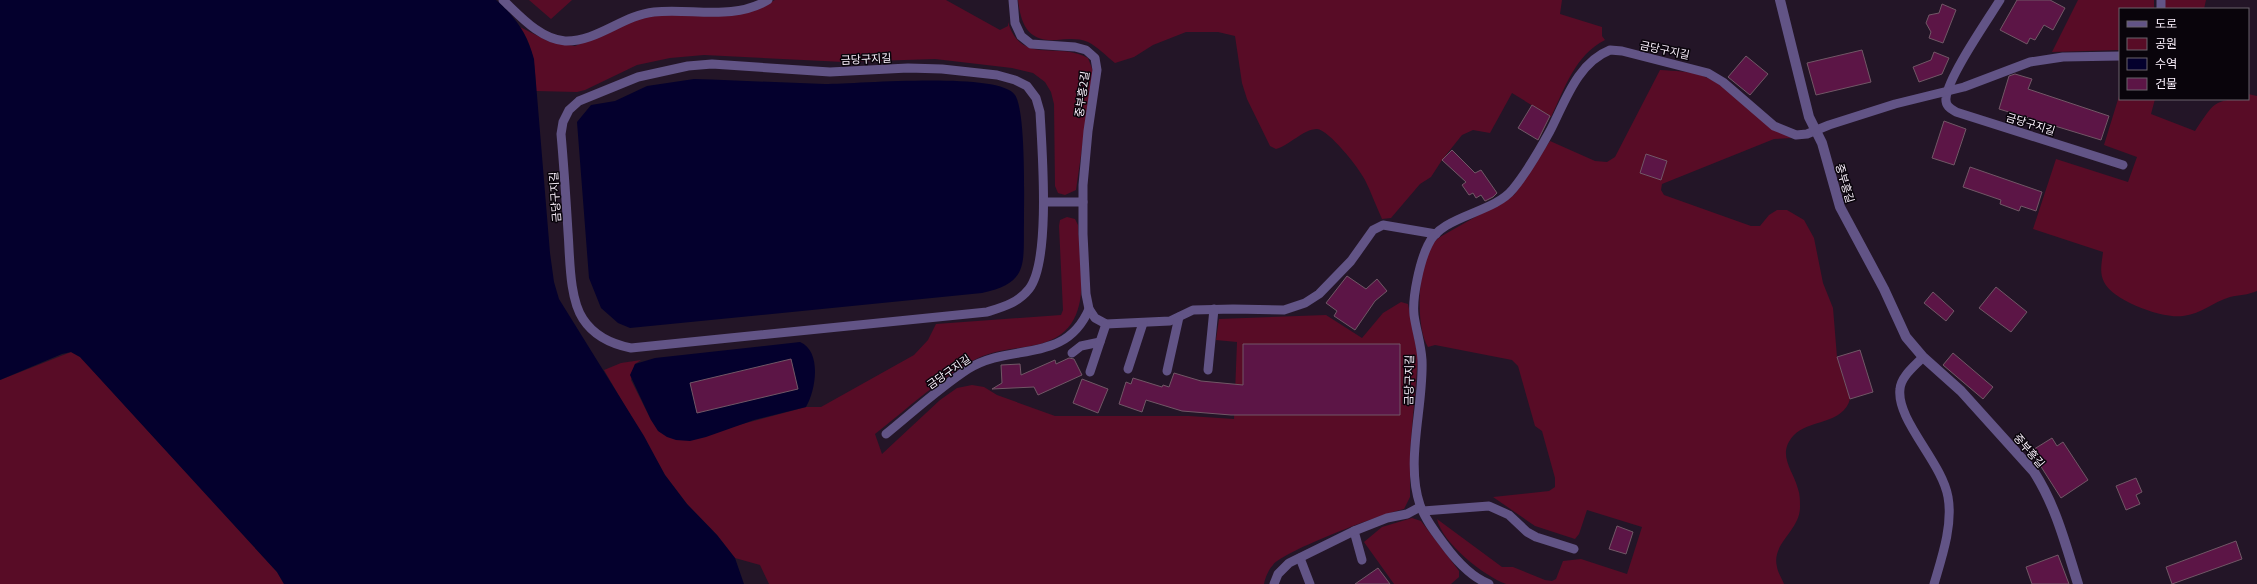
<svg xmlns="http://www.w3.org/2000/svg" width="2257" height="584" font-family="Georgia,'Noto Sans KR',serif">
<rect width="100%" height="100%" fill="#231527"/>
<g fill="#580c26">
<polygon points="529,0 572,0 551,19"/>
<path d="M775 0H946L1000 30 1008 26V22C1021 66 1059 41 1088 58L1093 71 1076 190 1065 195 1058 193 1055 186 1054 104 1051 92 1045 82 1033 73 1012 68 935 59 844 62 704 55 670 58 637 65 585 90 577 92 536 91C535 67 534 47 520 27L550 42 575 46 638 19 654 15 759 8Z"/>
<path d="M1018 0H1562L1560 14 1602 27V36L1605 40C1575 55 1565 88 1551 117L1512 93 1490 133 1473 130 1462 135 1442 160 1431 177 1420 184 1391 218 1382 219C1376 206 1371 192 1365 180 1359 168 1329 130 1317 129 1303 129 1289 146 1276 149L1270 146 1247 99 1242 83 1235 36 1218 32H1186L1153 45 1134 57 1115 63C1106 56 1098 47 1088 42 1078 38 1067 39 1057 40 1028 42 1021 25 1018 0Z"/>
<polygon points="2078,0 2154,0 2154,9 2120,9 2120,50 2052,52"/>
<polygon points="2165,0 2206,0 2204,9 2164,9"/>
<path d="M1660 70C1674 71 1690 71 1703 76 1735 88 1758 124 1792 138L1774 139 1662 184 1661 190 1664 195 1751 226H1760L1769 215 1777 210H1787L1804 220 1814 238 1823 283 1833 308 1837 357 1850 399C1844 424 1808 420 1794 435 1776 454 1793 470 1798 489 1800 494 1800 501 1800 507 1800 531 1771 543 1777 567 1778 573 1782 579 1784 584H1506C1484 576 1442 543 1437 519L1502 567H1513L1545 580 1552 581 1556 579 1563 561 1581 559 1627 574 1642 527 1587 510 1579 534 1575 539 1535 526 1493 497 1549 491 1555 487V478L1542 431 1535 426 1518 366 1512 360 1435 345 1428 347C1415 327 1418 265 1431 245 1434 242 1437 239 1440 237L1514 195 1550 141 1595 161 1607 162 1615 157Z"/>
<path d="M2120 93V99H2155L2151 114 2195 131C2214 103 2213 99 2248 99V94L2257 96V291C2248 295 2239 295 2230 297 2213 302 2201 314 2183 316 2163 319 2113 301 2104 282 2099 272 2102 262 2103 252L2033 229 2056 159 2128 182 2137 157 2104 145Z"/>
<path d="M1067 217 1075 219 1078 225C1080 269 1096 330 1040 344 1019 349 998 349 978 358 944 374 905 411 875 434L882 454 940 400 957 388 972 385 984 387 997 395 1055 416H1189L1234 419 1237 342 1216 340 1219 319 1326 315 1362 338 1383 313 1401 302 1408 304 1418 358 1410 451V497L1404 509C1384 513 1283 551 1273 565 1269 569 1265 578 1264 584H769L760 565 735 558 717 535 687 504 665 475 604 370 621 363 641 360 635 364 631 380 651 420 731 427 806 407H821L914 355 928 340 936 324 1061 315 1063 310 1059 226 1060 220Z"/>
<polygon points="71,352 80,357 96,374 277,572 284,584 0,584 0,380"/>
<polygon points="1412,518 1421,521 1459,571 1459,577 1451,584 1394,584 1364,542 1382,527"/>
</g>
<g fill="#04002d">
<path d="M0 0H496C516 17 527 34 534 59L550 253 554 282 559 299 644 436 665 475 687 504 717 535 735 558 744 584H284L277 572 80 357 71 352 62 354 0 380Z"/>
<path d="M694 79C738 80 781 83 825 84 856 84 1000 71 1015 95 1026 111 1024 198 1024 221 1023 263 1030 283 982 293L630 328 618 323 601 308 589 278 577 122 591 105 615 101 647 86Z"/>
<path d="M800 342C822 351 816 390 806 407L754 420 706 437 690 441 676 440 667 437 658 431 651 420 630 375 635 364 655 358Z"/>
</g>
<g fill="#5c1546" stroke="#715766">
<polygon points="2017,0 2050,0 2065,8 2053,30 2044,25 2035,40 2030,38 2027,44 2000,30"/>
<polygon points="1942,4 1956,10 1943,43 1929,38 1931,32 1926,23 1929,15 1939,13"/>
<polygon points="1862,50 1871,82 1816,95 1807,63"/>
<polygon points="1934,52 1949,58 1942,74 1919,82 1913,67 1931,60"/>
<polygon points="1746,56 1768,74 1750,95 1728,77"/>
<polygon points="2015,74 2032,79 2028,89 2109,116 2101,140 1999,109 2009,76"/>
<polygon points="1532,105 1550,116 1538,140 1518,128"/>
<polygon points="1944,121 1966,129 1954,165 1932,158"/>
<polygon points="1452,150 1475,173 1481,170 1497,193 1493,197 1485,201 1481,195 1476,198 1473,193 1469,195 1462,185 1466,182 1442,160"/>
<polygon points="1646,154 1667,161 1661,180 1640,173"/>
<polygon points="1970,167 2042,192 2036,211 2021,206 2019,211 2000,204 2001,200 1963,187"/>
<polygon points="1347,276 1366,289 1377,279 1387,291 1375,301 1355,330 1334,316 1337,311 1326,303"/>
<polygon points="1996,287 2027,312 2011,332 1979,308"/>
<polygon points="1933,292 1954,311 1946,321 1924,303"/>
<polygon points="1243,344 1400,344 1400,415 1231,415 1182,411 1146,400 1142,412 1119,404 1126,382 1131,384 1133,378 1162,387 1163,385 1169,387 1174,373 1201,381 1243,385"/>
<polygon points="1860,350 1873,392 1850,399 1837,357"/>
<polygon points="1953,353 1993,387 1983,399 1943,365"/>
<polygon points="1069,358 1074,359 1082,375 1038,395 1034,387 992,389 1002,383 1001,365 1020,364 1021,375 1055,360 1056,364"/>
<polygon points="791,359 798,389 697,413 690,383"/>
<polygon points="1082,379 1108,389 1098,413 1073,403"/>
<polygon points="2052,438 2057,446 2063,442 2088,480 2061,498 2031,451"/>
<polygon points="2136,478 2142,492 2136,495 2140,504 2126,510 2116,486"/>
<polygon points="1617,526 1633,532 1626,554 1609,549"/>
<polygon points="2236,541 2242,559 2172,584 2166,567"/>
<polygon points="2058,555 2069,584 2032,584 2026,567"/>
<polygon points="1378,568 1390,584 1355,584"/>
</g>
<g fill="none" stroke-linecap="round" stroke-linejoin="round">
<g stroke="#625486" stroke-width="9">
<path d="M503 0C520 16 540 39 565 41 597 42 623 15 654 12 692 8 733 21 768 0"/>
<polyline points="1013,0 1015,23 1021,36 1031,44 1075,47 1086,50 1095,58 1097,70 1088,131 1083,185 1083,234 1086,294 1089,309 1095,318 1106,324 1170,321 1193,310 1233,309 1284,310 1305,303 1319,294 1351,261 1373,230 1383,225 1436,234"/>
<path d="M2000 0C1987 21 1948 77 1946 98 1945 106 1951 109 1956 112L2123 165"/>
<polyline points="2161,9 2161,0"/>
<path d="M712 64 830 72 908 68 942 69 997 75 1015 80 1027 86 1036 98 1040 112C1042 150 1051 261 1029 289 1018 303 1003 307 987 312L631 348C611 344 594 336 583 319 569 298 570 257 568 232 566 199 564 167 561 134L563 122 569 110 579 101 638 77 688 66Z"/>
<polyline points="1044,202 1083,202"/>
<polyline points="1072,353 1081,346 1100,342"/>
<path d="M1923 357C1915 366 1901 376 1900 389 1896 420 1942 462 1948 497 1953 525 1942 557 1934 584"/>
<polyline points="1128,369 1143,323"/>
<polyline points="1208,370 1214,309"/>
<polyline points="1167,371 1179,317"/>
<polyline points="1090,372 1106,324"/>
<path d="M886 434C913 412 939 388 968 369 1011 342 1065 365 1089 309"/>
<polyline points="1423,511 1489,506 1509,515 1527,532 1536,537 1574,549"/>
<polyline points="1354,531 1362,560"/>
<polyline points="1300,558 1310,584"/>
<polyline points="1274,584 1278,574 1289,563 1354,531 1387,518 1407,514 1420,507"/>
<path d="M1489 584C1471 577 1455 559 1444 544 1435 532 1425 519 1420 505 1405 461 1424 406 1422 360 1421 344 1416 330 1414 315 1412 297 1420 261 1428 245 1441 215 1493 214 1513 189 1527 172 1539 151 1550 131 1565 102 1577 63 1610 50L1622 51 1708 73 1723 82 1774 126 1796 135 1807 134 1829 125 1895 104 1964 87 2030 62 2063 57 2120 56"/>
</g>
<path stroke="#625486" stroke-width="10" d="M1780 0 1809 117 1822 143 1840 207 1884 289 1906 337 1923 357 1961 391 2034 472C2056 506 2066 546 2078 584"/>
</g>
<g text-anchor="middle" dominant-baseline="central" stroke-width="3" stroke-linejoin="round" paint-order="stroke">
<g font-size="11" fill="#fbf1fd" stroke="#09040b">
<text transform="translate(1665 49) rotate(12)">금당구지길</text>
<text transform="translate(866 58) rotate(-3)">금당구지길</text>
<text transform="translate(1081 94) rotate(-82)">중부흥2길</text>
<text transform="translate(2031 123) rotate(17)">금당구지길</text>
<text transform="translate(1846 183) rotate(74)">중부흥길</text>
<text transform="translate(554 197) rotate(-94)">금당구지길</text>
<text transform="translate(948 371) rotate(-35)">금당구지길</text>
<text transform="translate(1408 380) rotate(-89)">금당구지길</text>
<text transform="translate(2030 450) rotate(49)">중부흥길</text>
</g>
</g>
<rect x="2119" y="8" width="130" height="92" fill="#09040b" stroke="#6a636c"/>
<rect x="2127" y="21" width="20" height="6" fill="#625486" stroke="#6a636c"/>
<text x="2155" y="28" font-size="12" fill="#fbf1fd">도로</text>
<rect x="2127" y="38" width="20" height="12" fill="#580c26" stroke="#6a636c"/>
<text x="2155" y="48" font-size="12" fill="#fbf1fd">공원</text>
<rect x="2127" y="58" width="20" height="12" fill="#04002d" stroke="#6a636c"/>
<text x="2155" y="68" font-size="12" fill="#fbf1fd">수역</text>
<rect x="2127" y="78" width="20" height="12" fill="#5c1546" stroke="#6a636c"/>
<text x="2155" y="88" font-size="12" fill="#fbf1fd">건물</text>
</svg>
